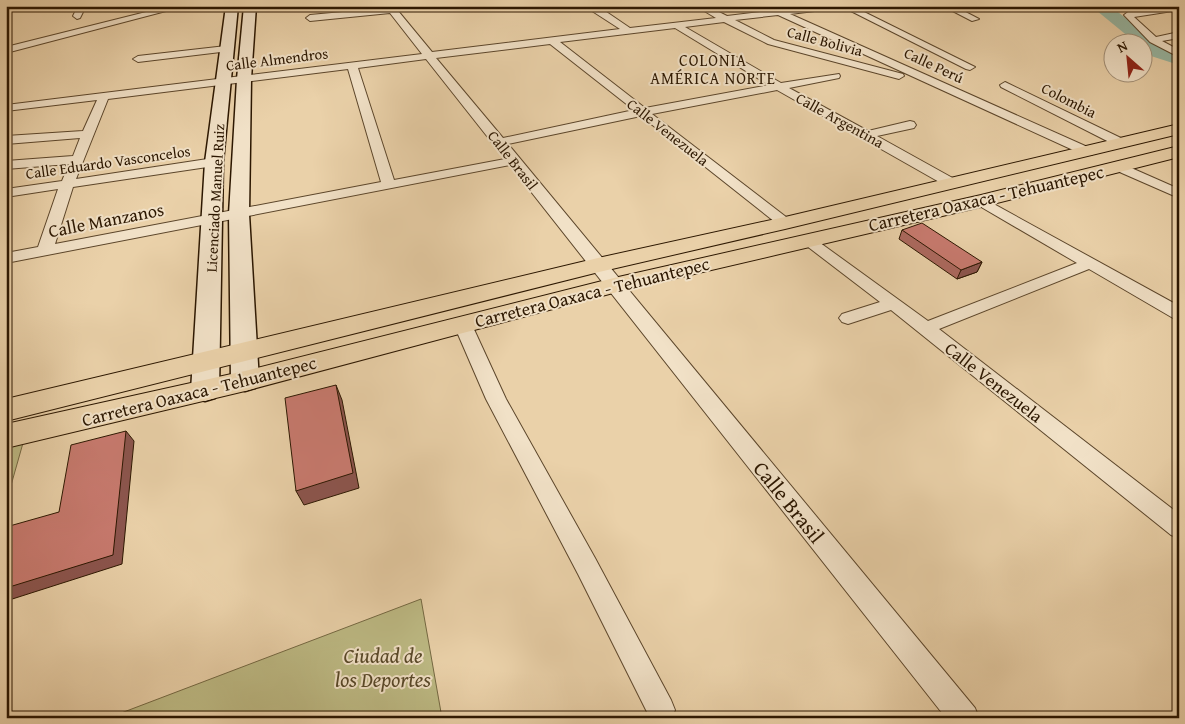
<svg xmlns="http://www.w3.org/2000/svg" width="1185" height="724" font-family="'Gentium Book Plus',serif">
<rect width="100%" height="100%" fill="#ead1a9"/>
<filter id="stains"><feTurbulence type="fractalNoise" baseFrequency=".004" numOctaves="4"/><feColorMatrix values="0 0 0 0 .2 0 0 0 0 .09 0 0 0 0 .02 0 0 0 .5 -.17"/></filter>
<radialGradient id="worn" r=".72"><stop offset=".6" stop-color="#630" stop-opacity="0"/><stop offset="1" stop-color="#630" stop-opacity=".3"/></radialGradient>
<g fill="#bdba84" stroke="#746842">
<polygon points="23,443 6,503 6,447"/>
<polygon points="421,599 442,718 108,718"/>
</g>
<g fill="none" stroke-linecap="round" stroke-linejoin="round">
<polygon fill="#98b8a4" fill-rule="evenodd" points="1091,6 1110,6 1165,48 1179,53 1179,65 1151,56 1142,49 1142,42 1135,42"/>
<defs>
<g id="street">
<polygon points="78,6 86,6 80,18 77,19 73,16"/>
<polygon points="170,6 185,6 6,53 6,47"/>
<path d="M385 6H394L432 52 620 29 589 9 588 6H629L605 11 630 28 716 18 696 6H707L727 16 808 6H835L831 9 790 14 1092 149 1094 152 1092 155H1084L778 15 735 20 774 40 903 74 904 76 899 79 768 44 724 22 685 27 781 83 839 74 840 76 839 78 789 88 868 131 910 121 914 122 916 125 914 128 877 136 958 181 960 184 958 187H948L777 90 652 114 790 220 792 223 790 226H780L641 116 508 144 975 708 979 718H946L510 165 6 263V253L38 247 58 189 6 197V189L62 181 69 164 6 169V161L73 156 80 138 6 144V136L83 131 97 100 6 111V105L422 54 390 13 310 21 306 18 310 15 386 8ZM675 28 769 85 645 108 560 42ZM550 44 634 110 503 138 436 58ZM426 59 505 159 394 180 358 68ZM348 69 381 182 55 244 73 187 214 166 220 162 214 158 76 179 108 99Z"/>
<polygon points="841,6 852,6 975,67 970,70 966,69"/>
<polygon points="943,6 954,6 979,19 972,21"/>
<polygon points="1168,6 1179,6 1179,10 1134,17 1156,37 1179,32 1179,38 1162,41 1179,50 1179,57 1150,42 1124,15 1128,12"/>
<polygon points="226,46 231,49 229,51 138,62 133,59 138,56"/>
<polygon points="1005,82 1125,140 1127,143 1121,147 1117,146 1001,87 1000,85"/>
<polygon points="1120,163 1179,189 1179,198 1115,170 1113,167 1115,164"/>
<polygon points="981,197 1179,306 1179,320 1173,318 1089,269 939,329 1179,514 1179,538 1171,535 891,310 848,324 842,322 839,318 842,314 880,302 799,240 802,237 812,237 928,321 1077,263 976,204 974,201 976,198"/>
<polygon points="463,319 469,321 472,325 506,399 595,558 671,700 675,710 672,718 650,718 578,574 486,399 454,325 457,321"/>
</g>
<g id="secondary">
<polygon points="226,6 238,6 223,162 219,391 215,398 205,401 195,398 191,391 205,162"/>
<polygon points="244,6 256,6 251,79 249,214 259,381 255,388 245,391 235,388 231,381 229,214 237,79"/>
</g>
<g id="primary">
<polygon points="1179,124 1179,134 785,229 599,272 6,421 6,399 598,258 785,217"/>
<polygon points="1179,146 1179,157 981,207 617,292 245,391 6,448 6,424 245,371 614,278 981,195"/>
</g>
</defs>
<use href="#street" stroke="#5c462b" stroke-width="2"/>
<use href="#secondary" stroke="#2c1701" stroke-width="3"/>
<use href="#primary" stroke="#2c1701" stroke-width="2"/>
<use href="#street" fill="#f1e1c7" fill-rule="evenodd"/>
<use href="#secondary" fill="#f1e1c7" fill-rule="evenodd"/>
<use href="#primary" fill="#ead1a9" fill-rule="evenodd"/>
</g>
<polygon fill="#ac695f" stroke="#2c1701" points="902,230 982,262 977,272 957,279 899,239"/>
<g fill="#8c554e" stroke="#2c1701">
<polygon points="982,262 977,272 957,279 961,270"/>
<polygon points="336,385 342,400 359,488 304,505 296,491"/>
<polygon points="126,431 134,441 122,564 6,601 6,588"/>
</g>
<g fill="#c87a6f" stroke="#2c1701">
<polygon points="922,223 982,262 961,270 902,230"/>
<polygon points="336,385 353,473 296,491 285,398"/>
<polygon points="126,431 113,555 6,588 6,527 59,512 71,445"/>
</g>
<g text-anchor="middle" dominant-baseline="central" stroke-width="4" stroke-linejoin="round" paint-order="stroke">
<g font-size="15" fill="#2c1701" stroke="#f1e1c7">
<text transform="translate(825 41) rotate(15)">Calle Bolivia</text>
<text transform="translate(277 59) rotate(-7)">Calle Almendros</text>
<text transform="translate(934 65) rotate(25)">Calle Perú</text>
<text transform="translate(1069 100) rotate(27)">Colombia</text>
<text transform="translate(840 120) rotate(29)">Calle Argentina</text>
<text transform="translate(668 132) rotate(38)">Calle Venezuela</text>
<text transform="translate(513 160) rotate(52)">Calle Brasil</text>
<text transform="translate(108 162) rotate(-8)">Calle Eduardo Vasconcelos</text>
<text transform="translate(215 198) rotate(-87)">Licenciado Manuel Ruiz</text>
</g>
<g font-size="16" letter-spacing="1" fill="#2c1701" stroke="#f1e1c7">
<text x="713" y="60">COLONIA<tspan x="713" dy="18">AMÉRICA NORTE</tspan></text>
</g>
<g font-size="18" fill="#2c1701" stroke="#f1e1c7">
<text transform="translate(986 198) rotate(-13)">Carretera Oaxaca - Tehuantepec</text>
<text transform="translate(106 220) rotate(-11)">Calle Manzanos</text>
<text transform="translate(592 292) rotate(-14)">Carretera Oaxaca - Tehuantepec</text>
<text transform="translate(994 382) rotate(38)">Calle Venezuela</text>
<text transform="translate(199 391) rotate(-14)">Carretera Oaxaca - Tehuantepec</text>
</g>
<g font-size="21" fill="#2c1701" stroke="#f1e1c7">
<text transform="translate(789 502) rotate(51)">Calle Brasil</text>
</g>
<g font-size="21" font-style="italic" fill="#584828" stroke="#f1e1c7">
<text x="383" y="655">Ciudad de<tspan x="383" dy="24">los Deportes</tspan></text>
</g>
</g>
<rect width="1185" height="724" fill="none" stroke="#ead1a9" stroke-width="25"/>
<rect x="8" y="8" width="1170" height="709" fill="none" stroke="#2c1701" stroke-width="2.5"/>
<rect x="12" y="12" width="1160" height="699" fill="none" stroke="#2c1701"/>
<g transform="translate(1128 58) rotate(333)"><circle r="24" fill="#f1e1c7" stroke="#a29078"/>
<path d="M0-4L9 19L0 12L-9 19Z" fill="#8f2418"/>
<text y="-8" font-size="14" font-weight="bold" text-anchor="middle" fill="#2c1701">N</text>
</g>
<rect width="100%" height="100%" filter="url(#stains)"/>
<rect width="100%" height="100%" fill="url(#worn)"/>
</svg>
